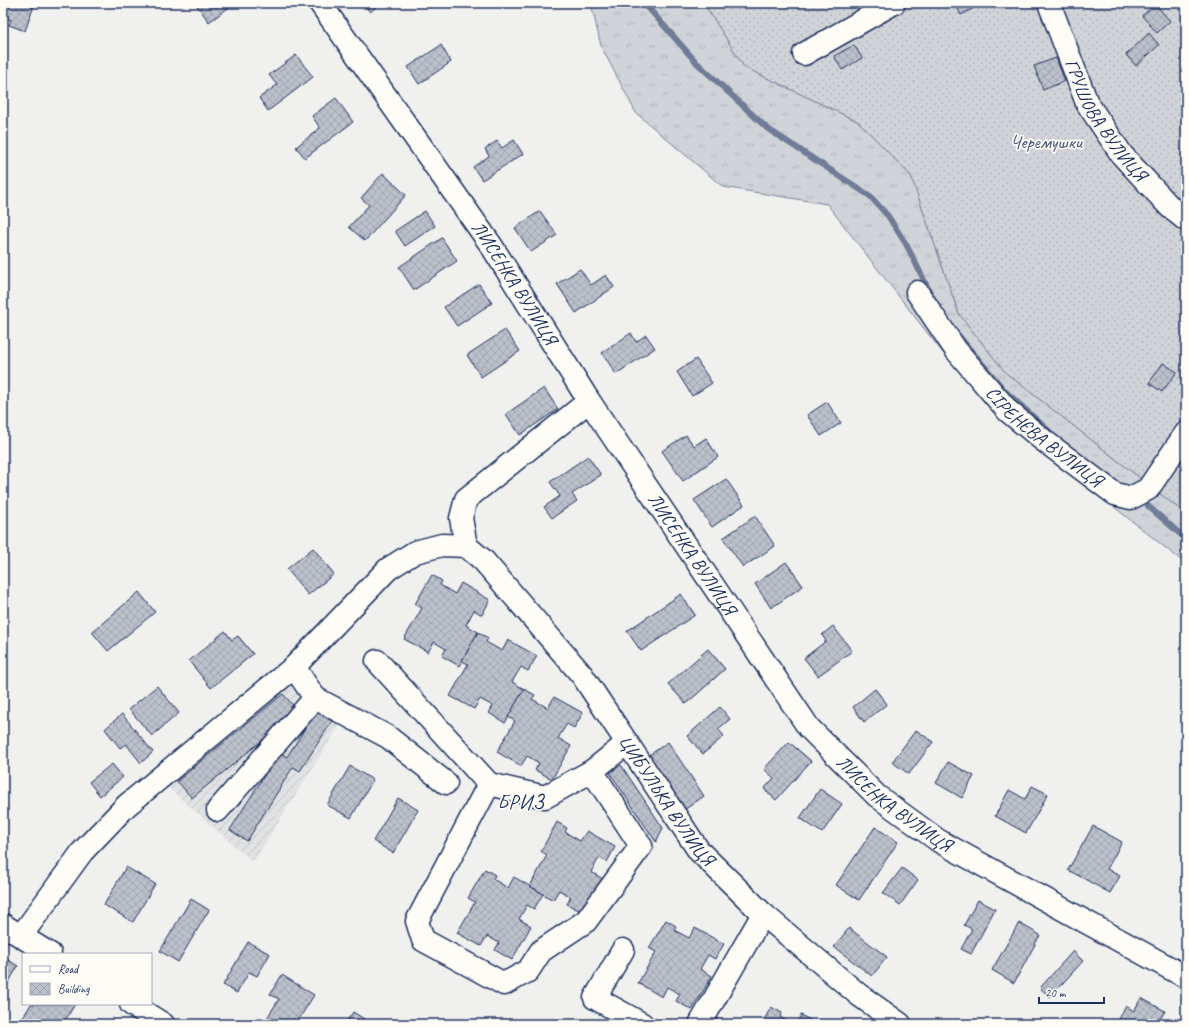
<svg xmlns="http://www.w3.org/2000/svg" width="1189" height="1027" font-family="Caveat,sans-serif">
<defs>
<pattern id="industrial-furrows" width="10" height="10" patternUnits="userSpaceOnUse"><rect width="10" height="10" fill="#e0e2e3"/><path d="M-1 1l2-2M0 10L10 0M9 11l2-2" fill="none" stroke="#c0c2c5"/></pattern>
<pattern id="grass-tufts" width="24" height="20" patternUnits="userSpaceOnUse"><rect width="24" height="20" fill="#d0d3d8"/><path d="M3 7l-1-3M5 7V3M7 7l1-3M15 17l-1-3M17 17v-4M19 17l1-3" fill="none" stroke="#b2b5bc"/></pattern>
<pattern id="garden-dots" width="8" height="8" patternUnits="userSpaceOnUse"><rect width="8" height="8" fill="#d0d3d8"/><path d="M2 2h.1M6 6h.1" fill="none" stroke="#b2b5bc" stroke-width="1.8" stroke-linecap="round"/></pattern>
<pattern id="building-cross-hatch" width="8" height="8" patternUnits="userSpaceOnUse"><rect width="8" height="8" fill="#bbc0ca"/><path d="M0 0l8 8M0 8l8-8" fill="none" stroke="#a0a5b0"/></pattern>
</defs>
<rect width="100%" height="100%" fill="#f0f0ee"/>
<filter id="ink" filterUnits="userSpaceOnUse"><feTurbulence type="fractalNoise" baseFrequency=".025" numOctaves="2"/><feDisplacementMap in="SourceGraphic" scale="8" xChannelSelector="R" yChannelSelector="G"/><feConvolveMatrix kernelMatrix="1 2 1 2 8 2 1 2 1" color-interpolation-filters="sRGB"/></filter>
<g filter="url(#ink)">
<polygon fill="url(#industrial-furrows)" points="284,683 343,720 253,862 163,783"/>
<polygon fill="url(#grass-tufts)" stroke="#76819b" points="591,3 704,3 744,67 859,122 911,176 959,314 1006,373 1186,514 1186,564 989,408 943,353 827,204 723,187 636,113 601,46"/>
<polygon fill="url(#garden-dots)" stroke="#76819b" points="704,3 1186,3 1186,514 1006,373 959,314 911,176 859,122 744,67"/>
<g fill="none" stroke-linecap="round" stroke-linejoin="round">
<g stroke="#6f7b97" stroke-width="6">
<polyline points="644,3 697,63 768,129 870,196 888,216 906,244 934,300"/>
<polyline points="957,334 1005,391 1050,432"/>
<polyline points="1148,506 1186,539"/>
</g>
</g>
<g fill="url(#building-cross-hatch)" stroke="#1b2f5e">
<polygon points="3,3 35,3 25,31 9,25 11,20 3,17"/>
<polygon points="195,3 235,3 209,22"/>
<polygon points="363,3 381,3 370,12"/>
<polygon points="955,3 983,3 961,15"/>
<polygon points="1155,4 1170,21 1157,33 1142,16"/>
<polygon points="1149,33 1159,45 1136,66 1126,55"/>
<polygon points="441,45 451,62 419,84 408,67"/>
<polygon points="854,45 862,58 842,70 834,56"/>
<polygon points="296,55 313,77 268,111 259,98 277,85 269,75"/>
<polygon points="1056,58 1065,81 1043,90 1034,66"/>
<polygon points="336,98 353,122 305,158 296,147 320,128 312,116"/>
<polygon points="514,140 523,154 482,180 473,167 489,156 485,149 497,141 502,148"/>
<polygon points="383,173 406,195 365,241 349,227 369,205 361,198"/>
<polygon points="425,211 435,226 405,246 395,231"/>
<polygon points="540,211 557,235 531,252 515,228"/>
<polygon points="442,238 457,261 414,290 399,267"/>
<polygon points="580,269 591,285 606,275 614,287 576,313 557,284"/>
<polygon points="479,284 492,303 457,326 444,307"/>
<polygon points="505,330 520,351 481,377 467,355"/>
<polygon points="631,333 636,342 646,335 655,348 616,374 602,353"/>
<polygon points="696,359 712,383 692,396 677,372"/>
<polygon points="1163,363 1177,372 1162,392 1149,383"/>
<polygon points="544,388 558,409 520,435 506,414"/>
<polygon points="827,402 841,423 821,436 807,415"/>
<polygon points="686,435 694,446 706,438 718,457 683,481 662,451"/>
<polygon points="588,456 601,475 572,494 577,501 552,518 544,507 560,496 550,482"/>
<polygon points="726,479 744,505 712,527 694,500"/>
<polygon points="755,516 775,546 743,567 723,538"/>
<polygon points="313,548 334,574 308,595 287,569"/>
<polygon points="786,562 803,586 771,608 755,584"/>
<polygon points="432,575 442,581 440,585 455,594 461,583 490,600 482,615 474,610 466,625 478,632 459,666 442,656 446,649 434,642 428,652 404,639 422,608 415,604"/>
<polygon points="139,592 155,612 108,651 92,632"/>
<polygon points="681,594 695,615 641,651 627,631"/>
<polygon points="833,626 852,651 818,676 804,658 826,641 822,635"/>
<polygon points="225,631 232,640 238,636 253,654 211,688 189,661"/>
<polygon points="478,632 488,638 486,642 502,651 508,640 537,656 528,671 521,667 512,682 524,689 505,723 489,713 493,706 480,699 474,709 450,696 468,664 462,661"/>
<polygon points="708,649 725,669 686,704 668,684"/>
<polygon points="157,686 179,713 152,736 129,709"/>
<polygon points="524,689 535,695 532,699 548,708 554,697 583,713 574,728 567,724 558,738 571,746 552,779 535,770 539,763 527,756 521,766 497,752 515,721 508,717"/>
<polygon points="875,689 887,704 864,722 853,707"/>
<polygon points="283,694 298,711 192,798 177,781"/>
<polygon points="720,707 730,719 718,729 724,736 703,754 687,736"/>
<polygon points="316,711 332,721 300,771 293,767 247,841 230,830 279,752 287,757"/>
<polygon points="122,714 153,752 141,763 126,744 120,748 105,729"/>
<polygon points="916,730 933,742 909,774 892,762"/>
<polygon points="668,742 704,796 684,810 648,756"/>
<polygon points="789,742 811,761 776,800 764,789 774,778 764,769"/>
<polygon points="948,762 974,776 962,798 936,783"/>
<polygon points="112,764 123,777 100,796 89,782"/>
<polygon points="621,765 663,828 656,842 610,773"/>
<polygon points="350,766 373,780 351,818 327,805"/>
<polygon points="1032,786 1048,794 1026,833 995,816 1009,790 1025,799"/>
<polygon points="820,789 842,804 822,833 800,818"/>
<polygon points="398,798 418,810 393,853 373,841"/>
<polygon points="557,822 567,828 565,832 580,841 587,831 615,847 607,862 599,858 591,872 603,879 584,913 567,904 571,897 559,890 553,900 530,886 547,855 541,851"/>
<polygon points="1093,826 1122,842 1107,869 1120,876 1110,893 1068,870"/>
<polygon points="875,827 898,842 859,900 836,885"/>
<polygon points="126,867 155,884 133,922 104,905"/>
<polygon points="902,868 918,880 900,905 883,893"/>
<polygon points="485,869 495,875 493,879 508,888 514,877 543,894 534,909 527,905 519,919 531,926 512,960 495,950 499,943 487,936 481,946 457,933 475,902 468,898"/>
<polygon points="191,899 209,910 178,962 160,951"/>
<polygon points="978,900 995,909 971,954 961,949 972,929 964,925"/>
<polygon points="666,920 676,926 674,930 689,938 695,928 724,944 715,959 708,955 700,969 712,976 692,1010 676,1001 680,994 667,987 662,997 638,983 656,952 649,948"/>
<polygon points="1019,923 1040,935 1014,983 992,970"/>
<polygon points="849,928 887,957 872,976 834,947"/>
<polygon points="248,942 270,954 257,976 249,972 237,993 223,985"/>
<polygon points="1073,951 1083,961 1050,997 1040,988"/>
<polygon points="3,957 18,966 3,992"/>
<polygon points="282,975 314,995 296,1024 277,1024 267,1018 279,999 270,994"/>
<polygon points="1141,998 1165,1011 1157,1024 1128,1024 1119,1019 1126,1006 1134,1011"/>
<polygon points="31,1004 75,1004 63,1024 19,1024"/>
<polygon points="771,1007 782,1013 780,1017 792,1024 762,1024"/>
<polygon points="353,1012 372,1024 345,1024"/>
<polygon points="801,1015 817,1024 796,1024"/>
</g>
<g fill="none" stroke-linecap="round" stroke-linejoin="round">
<defs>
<g id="minor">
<path id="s1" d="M320 3 491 245 589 401 809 728 877 796 939 841 1186 977"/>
<path id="s2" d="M1049 3 1087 103 1122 155 1170 207 1186 220"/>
<polyline points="804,54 894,3"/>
<path id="s3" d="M917 292 956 350 1008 411 1043 440 1115 494 1131 498 1148 489 1186 433"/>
<path id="s4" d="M466 546 483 560 582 675 699 851 763 914 859 995 900 1024"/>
<polyline points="466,546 461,518 466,499 589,401"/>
<polyline points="377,661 489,784 545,797 592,771 627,743"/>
<polyline points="294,667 315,698 388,737 446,783"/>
<polyline points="489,784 417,921 423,940 504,984 528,971 541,951 586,921 641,846 592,771"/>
<polyline points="218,810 315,698"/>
<polyline points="3,925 50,954"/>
<polyline points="21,936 82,852 126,806 294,667 388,569 415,552 442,545 466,546"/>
<polyline points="623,950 595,998 642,1024"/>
<polyline points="131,1004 163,1024"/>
<polyline points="700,1024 763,914"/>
</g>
</defs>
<use href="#minor" stroke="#1b2f5e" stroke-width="25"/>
<use href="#minor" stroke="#fdfcf7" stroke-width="22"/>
</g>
</g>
<g text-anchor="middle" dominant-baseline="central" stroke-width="3.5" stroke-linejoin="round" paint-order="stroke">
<g font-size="19" fill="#1b2f5e" stroke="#fdfcf7">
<text stroke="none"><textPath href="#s2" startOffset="131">ГРУШОВА ВУЛИЦЯ</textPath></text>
<text stroke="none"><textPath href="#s1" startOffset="341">ЛИСЕНКА ВУЛИЦЯ</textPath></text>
<text stroke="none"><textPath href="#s3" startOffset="194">СІРЕНЄВА ВУЛИЦЯ</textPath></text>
<text stroke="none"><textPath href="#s1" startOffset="665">ЛИСЕНКА ВУЛИЦЯ</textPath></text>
<text stroke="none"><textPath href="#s4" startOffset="325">ЦИБУЛЬКА ВУЛИЦЯ</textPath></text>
<text stroke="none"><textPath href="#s1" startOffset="989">ЛИСЕНКА ВУЛИЦЯ</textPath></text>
</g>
<g font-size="19" fill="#48587c" stroke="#fdfcf7">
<text x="1046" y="142">Черемушки</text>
</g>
<g font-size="20" letter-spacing="1" fill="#1b2f5e" stroke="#fdfcf7">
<text x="521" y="802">БРИЗ</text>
</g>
</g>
<rect width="1189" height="1027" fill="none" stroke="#fdfcf7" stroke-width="16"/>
<rect x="8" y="8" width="1173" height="1011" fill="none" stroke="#1b2f5e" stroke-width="1.5" filter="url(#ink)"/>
<rect x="22" y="953" width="130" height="52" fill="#fdfcf7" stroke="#a3aaba"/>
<rect x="30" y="966" width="20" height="6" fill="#fdfcf7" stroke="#a3aaba"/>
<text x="58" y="973" font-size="12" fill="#1b2f5e">Road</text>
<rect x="30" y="983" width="20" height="12" fill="url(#building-cross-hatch)" stroke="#a3aaba"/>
<text x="58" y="993" font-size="12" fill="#1b2f5e">Building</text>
<path d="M1039 997v6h65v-6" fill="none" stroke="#1b2f5e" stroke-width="2"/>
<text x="1045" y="997" font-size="12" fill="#1b2f5e" stroke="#fdfcf7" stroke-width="3" paint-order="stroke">20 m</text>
</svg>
